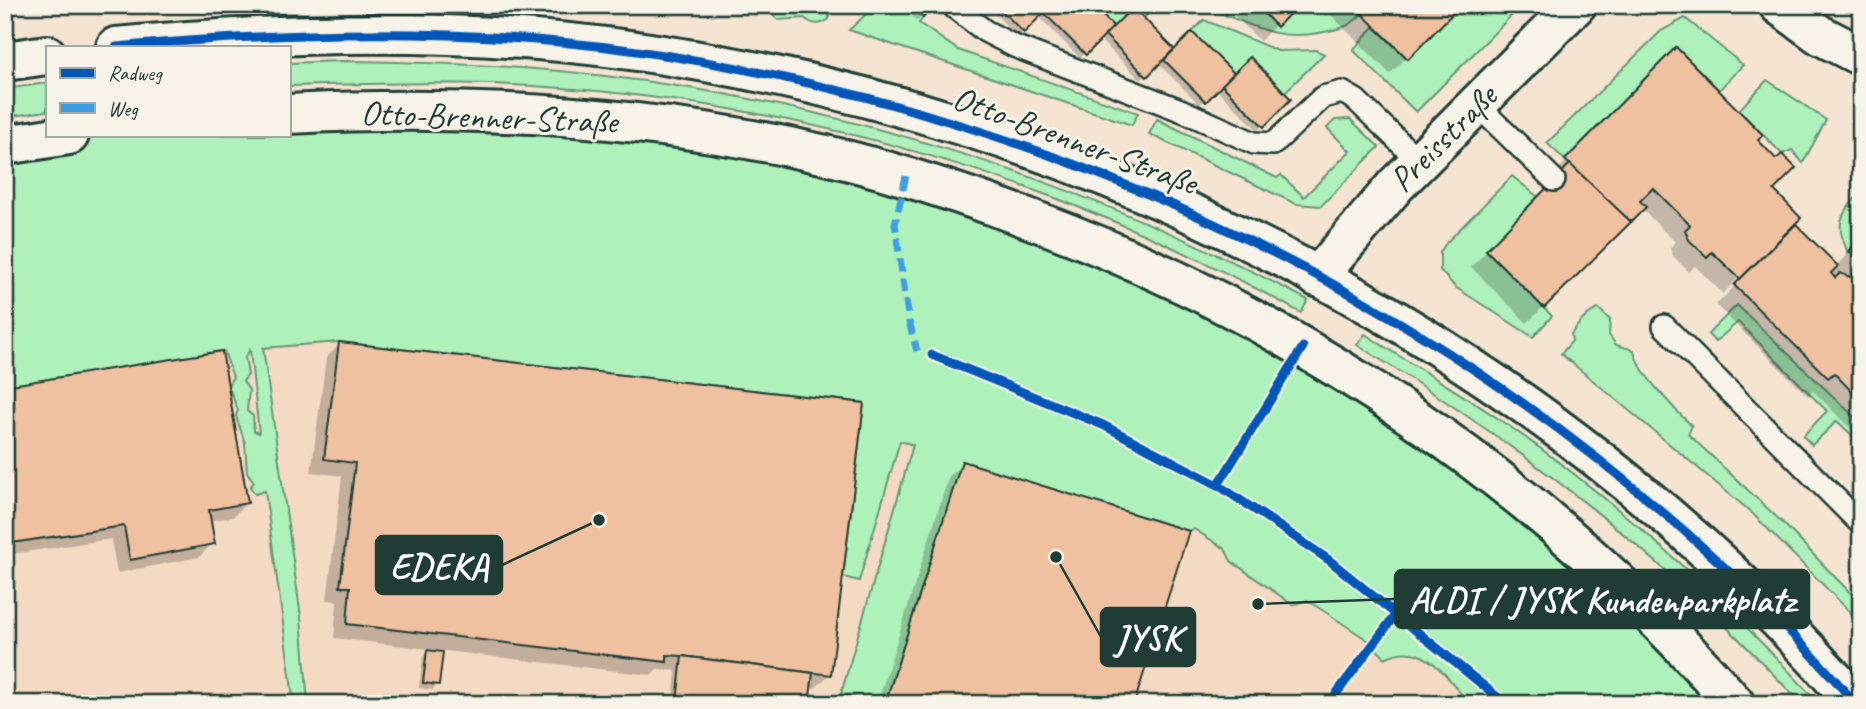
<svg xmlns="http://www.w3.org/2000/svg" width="1866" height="709" font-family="Caveat,sans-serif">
<rect width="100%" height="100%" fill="#f5e4d2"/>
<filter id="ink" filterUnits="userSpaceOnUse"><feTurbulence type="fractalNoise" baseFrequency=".0143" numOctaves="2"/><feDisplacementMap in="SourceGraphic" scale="14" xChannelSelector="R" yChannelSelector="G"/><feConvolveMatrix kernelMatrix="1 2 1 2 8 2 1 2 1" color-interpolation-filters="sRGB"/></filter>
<g filter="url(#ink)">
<polygon fill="#f4dac3" points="339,342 864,403 962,461 1189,531 1194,528 1369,641 1385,658 1400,653 1423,655 1437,664 1469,704 5,704 5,386 222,351"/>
<g fill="#aef1bb" stroke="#669778" stroke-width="2" fill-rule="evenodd">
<path d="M737 5H829V19C820 26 813 25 804 18L779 20 760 5Z"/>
<polygon points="876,5 911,5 923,18 919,23 958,50 1138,113 1132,125 849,30"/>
<polygon points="1092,5 1156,5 1144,18 1132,8 1114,27"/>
<path d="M1235 5H1256L1277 26 1298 5H1353L1362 14C1347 29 1339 29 1319 33 1280 40 1261 29 1225 15Z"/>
<polygon points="1461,5 1522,5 1416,112 1353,50 1374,27 1408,59"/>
<polygon points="1685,18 1743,65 1719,90 1676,47 1565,160 1547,143 1661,31"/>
<polygon points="1204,20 1278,51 1316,50 1324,54 1285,92 1250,57 1234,73 1192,32"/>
<path d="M340 61C428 62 517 65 605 76 851 105 1089 184 1308 300L1301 313C1065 180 802 102 532 86 451 81 370 84 289 86V63Z"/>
<polygon points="1767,80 1826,120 1803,163 1792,150 1782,154 1739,110"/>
<polygon points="47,83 47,111 5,117 5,89"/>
<path d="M450 112 886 170 1366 384 1735 704H1469C1447 677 1424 638 1385 658L1369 641 1307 600 1293 605 1231 561 1225 549 1194 529 1189 531 963 461 885 704H880L841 694 913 445 900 441 859 581 843 577 864 403 339 342 263 348 301 617 308 704H294L265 491 255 494 250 487 254 482 247 472 245 443 236 416 238 410 228 385 233 377 224 351 5 386V145L69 135H289V114ZM250 350 259 433 254 431 253 416 247 411 249 390 243 381 248 375 245 357Z"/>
<polygon points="1157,119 1277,178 1281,175 1304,197 1350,151 1327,128 1335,120 1350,119 1379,147 1321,206 1296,204 1149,134"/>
<polygon points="1512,176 1538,197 1486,250 1552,316 1533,337 1455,287 1440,270 1440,252 1447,242"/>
<path d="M1861 192V239L1848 253C1835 222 1839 217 1861 192Z"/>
<polygon points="1737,305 1861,423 1861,444 1837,421 1812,445 1803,436 1827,411 1738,322 1715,342 1708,334"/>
<path d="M1599 309 1610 320 1609 335 1616 345 1634 350C1636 370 1677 412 1692 426L1688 434 1783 523 1861 604V623L1751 512 1561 354 1572 341 1571 334C1578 325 1588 311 1599 309Z"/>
<path d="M1365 334C1413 366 1464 394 1512 428 1624 507 1727 602 1819 704H1801C1670 560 1523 446 1357 345Z"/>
</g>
<g fill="#0003">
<polygon points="901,5 933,5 917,21"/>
<polygon points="986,5 1049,5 1114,29 1133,10 1174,51 1289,99 1258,130 1216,89 1200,105 1158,63 1141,80 1099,39 1080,58 1038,16 1018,37"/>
<polygon points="1224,5 1295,5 1260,41"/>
<polygon points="1321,5 1459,5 1390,74"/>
<polygon points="1676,50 1755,140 1771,190 1779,238 1836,266 1861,240 1861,439 1813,391 1808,396 1716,305 1741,280 1738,278 1723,294 1695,266 1689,272 1673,256 1670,248 1675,242 1642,209 1527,323 1471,267 1555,181 1551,177"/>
<polygon points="340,344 829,675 815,688 809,688 808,704 673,704 676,671 657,669 651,675 334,638 337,601 327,600 342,476 311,472 326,358"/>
<polygon points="5,388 246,503 233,517 209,521 213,543 199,557 117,573 111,539 5,555"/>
<polygon points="963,463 1132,704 877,704 949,476"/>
<polygon points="429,650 437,685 432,690 419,688 423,657"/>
</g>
<g fill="#f0c1a0" stroke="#1f3d34" stroke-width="2">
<polygon points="911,5 935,5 923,18"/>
<polygon points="996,5 1051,5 1024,33"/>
<polygon points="1051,5 1092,5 1114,27 1086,55 1044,13"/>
<polygon points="1256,5 1298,5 1277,27"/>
<polygon points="1353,5 1461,5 1408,59"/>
<polygon points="1133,7 1174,49 1147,77 1105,35"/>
<polygon points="1192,32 1234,73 1206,102 1164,60"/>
<polygon points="1676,47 1763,135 1758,140 1776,159 1782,154 1796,168 1774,190 1801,218 1740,279 1712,252 1707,257 1689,240 1685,230 1690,225 1653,188 1640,201 1646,207 1631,222 1565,160"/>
<polygon points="1250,57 1291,99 1264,127 1222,85"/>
<polygon points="1570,164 1631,222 1544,308 1486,250"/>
<polygon points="1796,224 1838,266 1831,273 1835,278 1840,273 1850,277 1861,267 1861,401 1834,373 1828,378 1734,285"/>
<polygon points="1861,238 1861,263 1849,251"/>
<polygon points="339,342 864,403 831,675 682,656 667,655 667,662 347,624 350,587 340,587 355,463 324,459"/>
<polygon points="222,351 248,503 209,510 215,544 130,560 124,526 5,544 5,386"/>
<polygon points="962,461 1189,531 1134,704 885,704"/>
<polygon points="427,650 443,652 439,685 423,683"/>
<polygon points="682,656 813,673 809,704 677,702"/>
</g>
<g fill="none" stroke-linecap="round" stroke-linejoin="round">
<defs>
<g id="lane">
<polyline points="955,8 985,31 1014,46 1183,111 1254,143 1273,144 1323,97 1342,92 1356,100 1419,161"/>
<polyline points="1476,104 1554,180"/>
<polyline points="1664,326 1861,524"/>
</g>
<g id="street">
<polyline points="1779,5 1820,35 1861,56"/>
<polyline points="1317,277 1396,185 1576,5"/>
</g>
<g id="secondary">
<path d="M116 47C287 31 459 27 630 50 1096 115 1547 347 1856 704"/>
<polyline points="5,61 47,55"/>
<path d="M289 114C459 105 632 114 799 149 876 165 950 190 1025 217 1300 318 1542 483 1735 704"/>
<polyline points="5,145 69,135"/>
</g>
</defs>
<use href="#lane" stroke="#1f3d34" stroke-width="26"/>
<use href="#street" stroke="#1f3d34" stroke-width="44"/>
<use href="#secondary" stroke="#1f3d34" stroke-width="44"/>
<use href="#lane" stroke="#f7f3e8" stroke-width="21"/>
<use href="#street" stroke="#f7f3e8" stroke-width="38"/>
<use href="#secondary" stroke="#f7f3e8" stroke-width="38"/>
<polyline stroke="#3c9ee2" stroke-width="7" stroke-dasharray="14 7" stroke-linecap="butt" points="906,176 895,224 909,322 917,351"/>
<defs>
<g id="cycleway">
<path d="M116 47C287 31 459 27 630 50 1096 115 1547 347 1856 704"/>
<polyline points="932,355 1103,425 1218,485 1303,347"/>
<polyline points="1218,485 1329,560 1506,704"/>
<polyline points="1336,694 1396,614"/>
</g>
</defs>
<use href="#cycleway" stroke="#f7f3e8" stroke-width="13"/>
<use href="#cycleway" stroke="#0057b8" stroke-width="9"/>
</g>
</g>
<g text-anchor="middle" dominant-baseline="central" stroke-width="6" stroke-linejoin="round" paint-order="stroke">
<g font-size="35" fill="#1f3d34" stroke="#f7f3e8">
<text transform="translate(489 117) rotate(2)">Otto-Brenner-Straße</text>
<text transform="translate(1443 138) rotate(-45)">Preisstraße</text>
<text transform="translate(1075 140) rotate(20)">Otto-Brenner-Straße</text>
</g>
</g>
<path fill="none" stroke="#1f3d34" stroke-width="2.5" d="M599 520L502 565M1258 604L1395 599M1056 557L1101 637"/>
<g fill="#1f3d34" stroke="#f7f3e8" stroke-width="2.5">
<circle cx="599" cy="520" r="7"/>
<circle cx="1258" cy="604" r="7"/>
<circle cx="1056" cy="557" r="7"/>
</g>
<g fill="#1f3d34" stroke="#1f3d34" stroke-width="2.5">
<rect x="376" y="536" width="126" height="58" rx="7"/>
<rect x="1395" y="570" width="414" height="58" rx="7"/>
<rect x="1101" y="608" width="94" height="58" rx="7"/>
</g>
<g font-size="37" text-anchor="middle" font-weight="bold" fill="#fff">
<text x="439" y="578">EDEKA</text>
<text x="1602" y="612">ALDI / JYSK Kundenparkplatz</text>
<text x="1148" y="650">JYSK</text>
</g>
<rect width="1866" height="709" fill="none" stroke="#f7f3e8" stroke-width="28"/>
<rect x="14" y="14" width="1838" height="681" fill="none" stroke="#1f3d34" stroke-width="2.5" filter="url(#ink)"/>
<rect x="46" y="46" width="245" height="91" fill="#f7f3e8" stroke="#a1aaa0" stroke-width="2"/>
<rect x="60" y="68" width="35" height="10" fill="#0057b8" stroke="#a1aaa0" stroke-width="2"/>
<text x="108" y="80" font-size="21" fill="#1f3d34">Radweg</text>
<rect x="60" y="103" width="35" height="10" fill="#3c9ee2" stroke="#a1aaa0" stroke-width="2"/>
<text x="108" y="116" font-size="21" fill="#1f3d34">Weg</text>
</svg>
